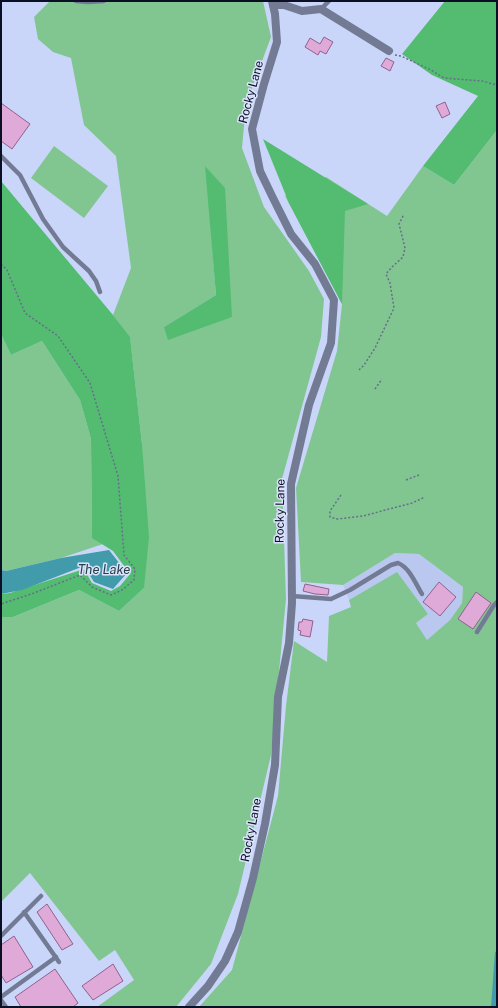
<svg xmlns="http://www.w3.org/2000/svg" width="498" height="1008" font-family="'Public Sans',sans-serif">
<rect width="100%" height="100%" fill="#c9d6fa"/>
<polygon fill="#bac8f0" points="395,553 419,554 463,587 462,603 450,620 427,640 416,623 428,614 397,573 349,600 343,585"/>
<g fill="#81c691" fill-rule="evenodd">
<path d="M50 1H263L271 37 246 104 242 148 264 207 309 271 324 299 321 337 282 479 286 599 271 755 238 894 211 964 176 1007H97L134 980 115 950 99 961 30 873 1 902V617H13L79 590 119 611 144 588 142 444 130 338 113 315 131 268 116 156 84 125 71 58 53 52 38 39 34 17ZM206 166 232 317 164 327 216 295Z"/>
<polygon points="497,130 497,1007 199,1007 232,970 278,796 286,706 294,641 327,662 329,616 351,607 349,600 397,572 428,614 416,623 427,640 450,620 462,603 463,587 419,554 395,553 343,585 301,582 296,488 337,351 342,304 285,196 326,177 387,216 423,166 454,185"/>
<polygon points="54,146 108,186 84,218 31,178"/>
<polygon points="1,334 11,355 42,341 80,400 91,439 92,537 103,544 61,558 6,571 1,570"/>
</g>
<g fill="#53bc71">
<polygon points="445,1 497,1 497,130 454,185 423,166 478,96 432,75 402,54"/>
<polygon points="263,139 368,204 345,211 342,304 289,203"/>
<polygon points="205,166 225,188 232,317 168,340 164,327 216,295"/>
<polygon points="1,181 113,315 130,337 142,444 149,537 144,588 119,611 79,590 13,617 1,617 1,594 10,593 84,569 92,583 111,591 120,586 130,574 113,551 92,538 91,439 80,400 42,341 11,355 1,334"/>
</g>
<g fill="#419baa">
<polygon points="109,550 127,573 113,589 94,582 84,566 22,590 1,594 1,570 6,571 61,558"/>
<polygon points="497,951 497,1007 491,1007 495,952"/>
</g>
<g fill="#dfaad8" stroke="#91618c">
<polygon points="324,37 333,42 326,54 320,51 318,55 305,47 310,38 320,44"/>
<polygon points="386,58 394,62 390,71 381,66"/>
<polygon points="445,102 450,114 442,118 436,106"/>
<polygon points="1,103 30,124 12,149 1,141"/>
<polygon points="439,582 456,597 440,616 423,602"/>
<polygon points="305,584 329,589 328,595 315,594 303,591"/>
<polygon points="476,592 491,603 473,629 458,619"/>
<polygon points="303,619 313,621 310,637 300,635 301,631 298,630 299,622 302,622"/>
<polygon points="47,904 73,944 62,950 37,912"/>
<polygon points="14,936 33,967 6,983 1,975 1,945"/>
<polygon points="113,964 123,981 93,1000 82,986"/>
<polygon points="55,969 78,1003 73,1007 21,1007 15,997"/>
</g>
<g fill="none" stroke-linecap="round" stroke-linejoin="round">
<g stroke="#666e8b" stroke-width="1.5" stroke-dasharray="2 2" stroke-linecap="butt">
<polyline points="395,55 401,56 431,70 444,78 482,81 497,85"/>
<polyline points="1,264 7,270 25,313 58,336 90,383 118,476 124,555 135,569 134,580 122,590 111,595 92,587 80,575 34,593 1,604"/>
<polyline points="359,370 364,365 375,348 394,308 390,283 386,274 392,267 403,257 405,248 399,224 404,214"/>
<polyline points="375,389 382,379"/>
<polyline points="406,480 419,475"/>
<polyline points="341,495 330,511 330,517 337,519 363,516 412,503 425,497"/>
</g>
<g stroke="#737b94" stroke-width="4.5">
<polyline points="76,1 88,2 104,1"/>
<polyline points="321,9 329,1"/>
<polyline points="1,156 20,175 43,219 63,247 89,271 96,281 100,292"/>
<path d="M292 596 331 599 350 590 391 565 398 563C410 568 415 583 422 594"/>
<polyline points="477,632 494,605 497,602"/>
<polyline points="24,912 59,962"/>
<polyline points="1,936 41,896"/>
<polyline points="1,997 56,957"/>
<polyline points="1,1000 6,1007"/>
</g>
<g stroke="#737b94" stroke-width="8">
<polyline points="273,5 284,5 302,11 321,9 389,51"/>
<polyline points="189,1007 208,986 225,961 238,932 253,878 265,824 275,765 278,697 289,643 292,603 291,484 309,405 331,343 334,300 315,264 291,234 272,196 260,171 252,129 264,84 277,42 275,14 272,1"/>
</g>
</g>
<g text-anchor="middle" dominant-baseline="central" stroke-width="3" stroke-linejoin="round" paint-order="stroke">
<g font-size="12" fill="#0a0f24" stroke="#dbe3fc">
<text transform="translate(251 92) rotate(-75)">Rocky Lane</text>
<text transform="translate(280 511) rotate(-89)">Rocky Lane</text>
<text transform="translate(251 830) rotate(-79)">Rocky Lane</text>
</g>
<g font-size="13" font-style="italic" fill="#233f44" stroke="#dbe3fc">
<text x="104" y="569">The Lake</text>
</g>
</g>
<rect width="498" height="1008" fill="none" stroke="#0a0f24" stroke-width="4"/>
</svg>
